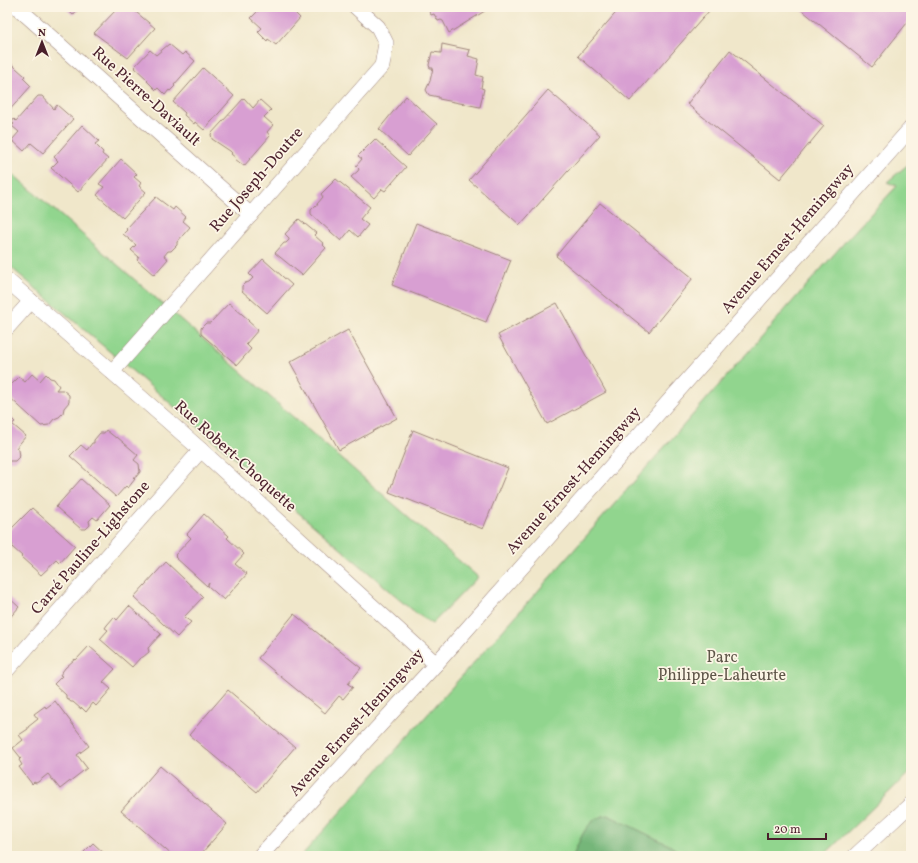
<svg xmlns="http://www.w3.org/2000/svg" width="918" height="863" font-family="Vollkorn,serif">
<rect width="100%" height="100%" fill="#fcf5e5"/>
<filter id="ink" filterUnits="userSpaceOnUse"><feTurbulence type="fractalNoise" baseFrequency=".025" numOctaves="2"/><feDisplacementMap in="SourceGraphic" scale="8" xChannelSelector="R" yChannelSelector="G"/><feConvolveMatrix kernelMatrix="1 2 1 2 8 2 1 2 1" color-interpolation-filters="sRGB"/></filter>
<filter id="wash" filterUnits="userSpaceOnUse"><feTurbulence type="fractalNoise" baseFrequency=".012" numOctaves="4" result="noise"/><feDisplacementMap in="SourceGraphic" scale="16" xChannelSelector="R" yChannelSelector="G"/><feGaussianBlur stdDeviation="0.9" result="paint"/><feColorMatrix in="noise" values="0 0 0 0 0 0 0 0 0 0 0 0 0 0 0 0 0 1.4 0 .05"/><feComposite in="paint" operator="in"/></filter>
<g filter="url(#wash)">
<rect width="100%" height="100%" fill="#f0e7ca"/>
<g fill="#91d58e" stroke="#6e7a5c">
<polygon points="911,162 911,771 823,856 301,856 537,592 850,236 897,186 887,182"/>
<polygon points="7,169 478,577 432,624 416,613 7,264"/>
</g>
<path fill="#74b679" stroke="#5f6a52" d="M608 815 669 845 685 856H573C581 838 586 818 608 815Z"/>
<g id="blocks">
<g fill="#d89fd2">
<polygon points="64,7 80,7 73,15"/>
<polygon points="115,7 130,7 155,28 128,58 94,33 116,10 114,8"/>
<polygon points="259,7 293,7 296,9 294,12 300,18 276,45 268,39 267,41 258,32 262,28 251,18 259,10 257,9"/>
<polygon points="427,7 487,7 488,9 449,33 443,21 441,20 438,21 434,14 431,15"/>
<polygon points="621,7 704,7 709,11 630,101 578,56"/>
<polygon points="798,7 907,7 911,10 911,18 872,67"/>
<polygon points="169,44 182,55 185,52 195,61 174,85 175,86 170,91 169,90 165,95 158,88 156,90 147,81 148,80 134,67 150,50 156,55"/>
<polygon points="442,44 470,50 468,56 479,59 476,75 483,77 481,88 484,89 480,107 439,99 439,97 429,95 426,90 430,81 433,68 430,68 429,65 432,52 441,53"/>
<polygon points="730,50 824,126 780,179 687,104"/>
<polygon points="7,60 25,76 23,78 31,86 7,113"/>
<polygon points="203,68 234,96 204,130 195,122 194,124 184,115 185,113 173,102"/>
<polygon points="548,90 600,135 520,225 469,180"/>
<polygon points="38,96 42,96 54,109 57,105 73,119 43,153 31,143 24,151 12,140 19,132 12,126 14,124 12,122 14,119 16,121"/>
<polygon points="406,96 437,124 408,156 379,129"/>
<polygon points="244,98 253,108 260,100 271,110 264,117 273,125 267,132 270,136 244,166 235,159 236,158 231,154 232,153 230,151 212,139 211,134"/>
<polygon points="82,125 99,141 95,144 103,152 102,154 108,159 78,192 51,168 58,161 54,157"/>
<polygon points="375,139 406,167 385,191 382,189 374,198 351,177 358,171 359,169 356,166 362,159 358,156"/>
<polygon points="121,159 137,174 134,177 141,183 139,186 146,192 123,218 97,195 104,187 99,184"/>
<polygon points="336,179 370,207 360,219 368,225 358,237 350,230 341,241 311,214 311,210 316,205 318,205 317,204 323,197 321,194"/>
<polygon points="156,197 173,210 175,207 186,217 183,221 190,227 177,242 177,245 171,251 168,251 164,256 168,259 154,275 137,260 139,257 131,250 136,245 123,234 127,230 126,229"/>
<polygon points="600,203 693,278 649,332 556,256"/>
<polygon points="299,219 316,233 314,235 324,244 323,245 326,248 302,275 275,253 284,243 286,243 289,240 289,238 285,234"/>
<polygon points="416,223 511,260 486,322 392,285"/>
<polygon points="263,259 292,285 267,313 242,291 242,286 245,283 249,282 253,278 249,274"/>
<polygon points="229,303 249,320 248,321 258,330 246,344 251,349 237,365 201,334 201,328 206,323 210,323"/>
<polygon points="557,303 606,392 547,424 498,335"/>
<polygon points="348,330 397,418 339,450 290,362"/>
<polygon points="32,374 40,381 46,374 50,378 54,379 59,386 56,390 63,390 69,395 69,402 64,408 63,413 59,417 54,419 49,425 41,426 7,395 7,389 19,377 25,382"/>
<polygon points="7,414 15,422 12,424 26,436 16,448 19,450 20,456 15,461 9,461 7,459"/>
<polygon points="106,430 116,438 117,437 138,455 134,460 139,464 140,472 136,477 133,477 135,479 128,488 126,486 116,497 70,456 81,445 87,450 92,443 94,443 94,440 100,433 104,433"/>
<polygon points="413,430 508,468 483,529 389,492"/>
<polygon points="81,479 110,505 97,520 93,517 89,521 90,525 86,529 81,529 56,507"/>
<polygon points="32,508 75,546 60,563 57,560 41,575 21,557 22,556 12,547 13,545 7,540 7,533"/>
<polygon points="204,514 229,536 227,538 244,554 235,564 247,574 224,600 208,586 209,583 207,586 175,557 176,556 175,555 191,538 187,534"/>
<polygon points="166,562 203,597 184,617 191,622 177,637 134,597"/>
<polygon points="7,596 19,607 7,621"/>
<polygon points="129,606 161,634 148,648 149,652 143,657 140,658 132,667 100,639 108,630 105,628 107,625 114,617 117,620"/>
<polygon points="294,614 361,668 348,684 353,687 343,699 339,696 325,713 258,658"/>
<polygon points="89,646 115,669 103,682 111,689 96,706 93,703 86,712 81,707 81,709 73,702 71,702 66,698 66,695 54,684 62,676 60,675 65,668 75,659 76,660"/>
<polygon points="228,690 295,747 257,792 189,735"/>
<polygon points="55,701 89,746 77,755 87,768 60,789 48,774 38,782 36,783 34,782 32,784 19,767 22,765 19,760 21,758 13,748 23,740 19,735 28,729 28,727 38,719 34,714 45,706 46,708"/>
<polygon points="160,766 227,824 201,854 199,852 196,856 173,856 121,811"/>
<polygon points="93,843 107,856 80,856"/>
</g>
</g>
</g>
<g filter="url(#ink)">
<use href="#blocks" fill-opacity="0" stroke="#9d837a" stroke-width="1"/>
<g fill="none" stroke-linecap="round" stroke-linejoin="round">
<defs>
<g id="minor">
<polyline points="17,7 251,215"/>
<polyline points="7,280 201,450 436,664"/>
<polyline points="7,328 31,301"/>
<polyline points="112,372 382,66 386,43 378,27 356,7"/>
<polyline points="7,670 201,450"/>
<polyline points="260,856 436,664 911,128"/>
<polyline points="855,856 911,804"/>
</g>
</defs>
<use href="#minor" stroke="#9d837a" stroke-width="16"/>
<use href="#minor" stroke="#fff" stroke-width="15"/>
</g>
</g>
<g text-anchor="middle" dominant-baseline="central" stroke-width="3.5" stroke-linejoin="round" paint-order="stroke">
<g font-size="16" fill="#4a1f2b" stroke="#fcf5e5">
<text transform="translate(146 97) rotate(42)">Rue Pierre-Daviault</text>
<text transform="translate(257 180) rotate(-49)">Rue Joseph-Doutre</text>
<text transform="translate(788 239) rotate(-49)">Avenue Ernest-Hemingway</text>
<text transform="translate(235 457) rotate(42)">Rue Robert-Choquette</text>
<text transform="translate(574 481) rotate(-48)">Avenue Ernest-Hemingway</text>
<text transform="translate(91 548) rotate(-49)">Carré Pauline-Lighstone</text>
<text transform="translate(357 723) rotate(-48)">Avenue Ernest-Hemingway</text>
</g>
<g font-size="16" fill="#5f5649" stroke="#fcf5e5">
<text x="722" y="658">Parc<tspan x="722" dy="18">Philippe-Laheurte</tspan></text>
</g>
</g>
<rect width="918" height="863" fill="none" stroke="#fcf5e5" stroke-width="24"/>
<g transform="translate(42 42)" stroke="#fcf5e5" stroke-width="3" paint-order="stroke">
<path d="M0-3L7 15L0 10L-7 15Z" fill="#4a1f2b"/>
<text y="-6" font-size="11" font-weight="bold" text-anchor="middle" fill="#4a1f2b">N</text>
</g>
<path d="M768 833v6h58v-6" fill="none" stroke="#4a1f2b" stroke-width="2"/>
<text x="774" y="833" font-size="12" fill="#4a1f2b" stroke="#fcf5e5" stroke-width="3" paint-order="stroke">20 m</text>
</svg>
